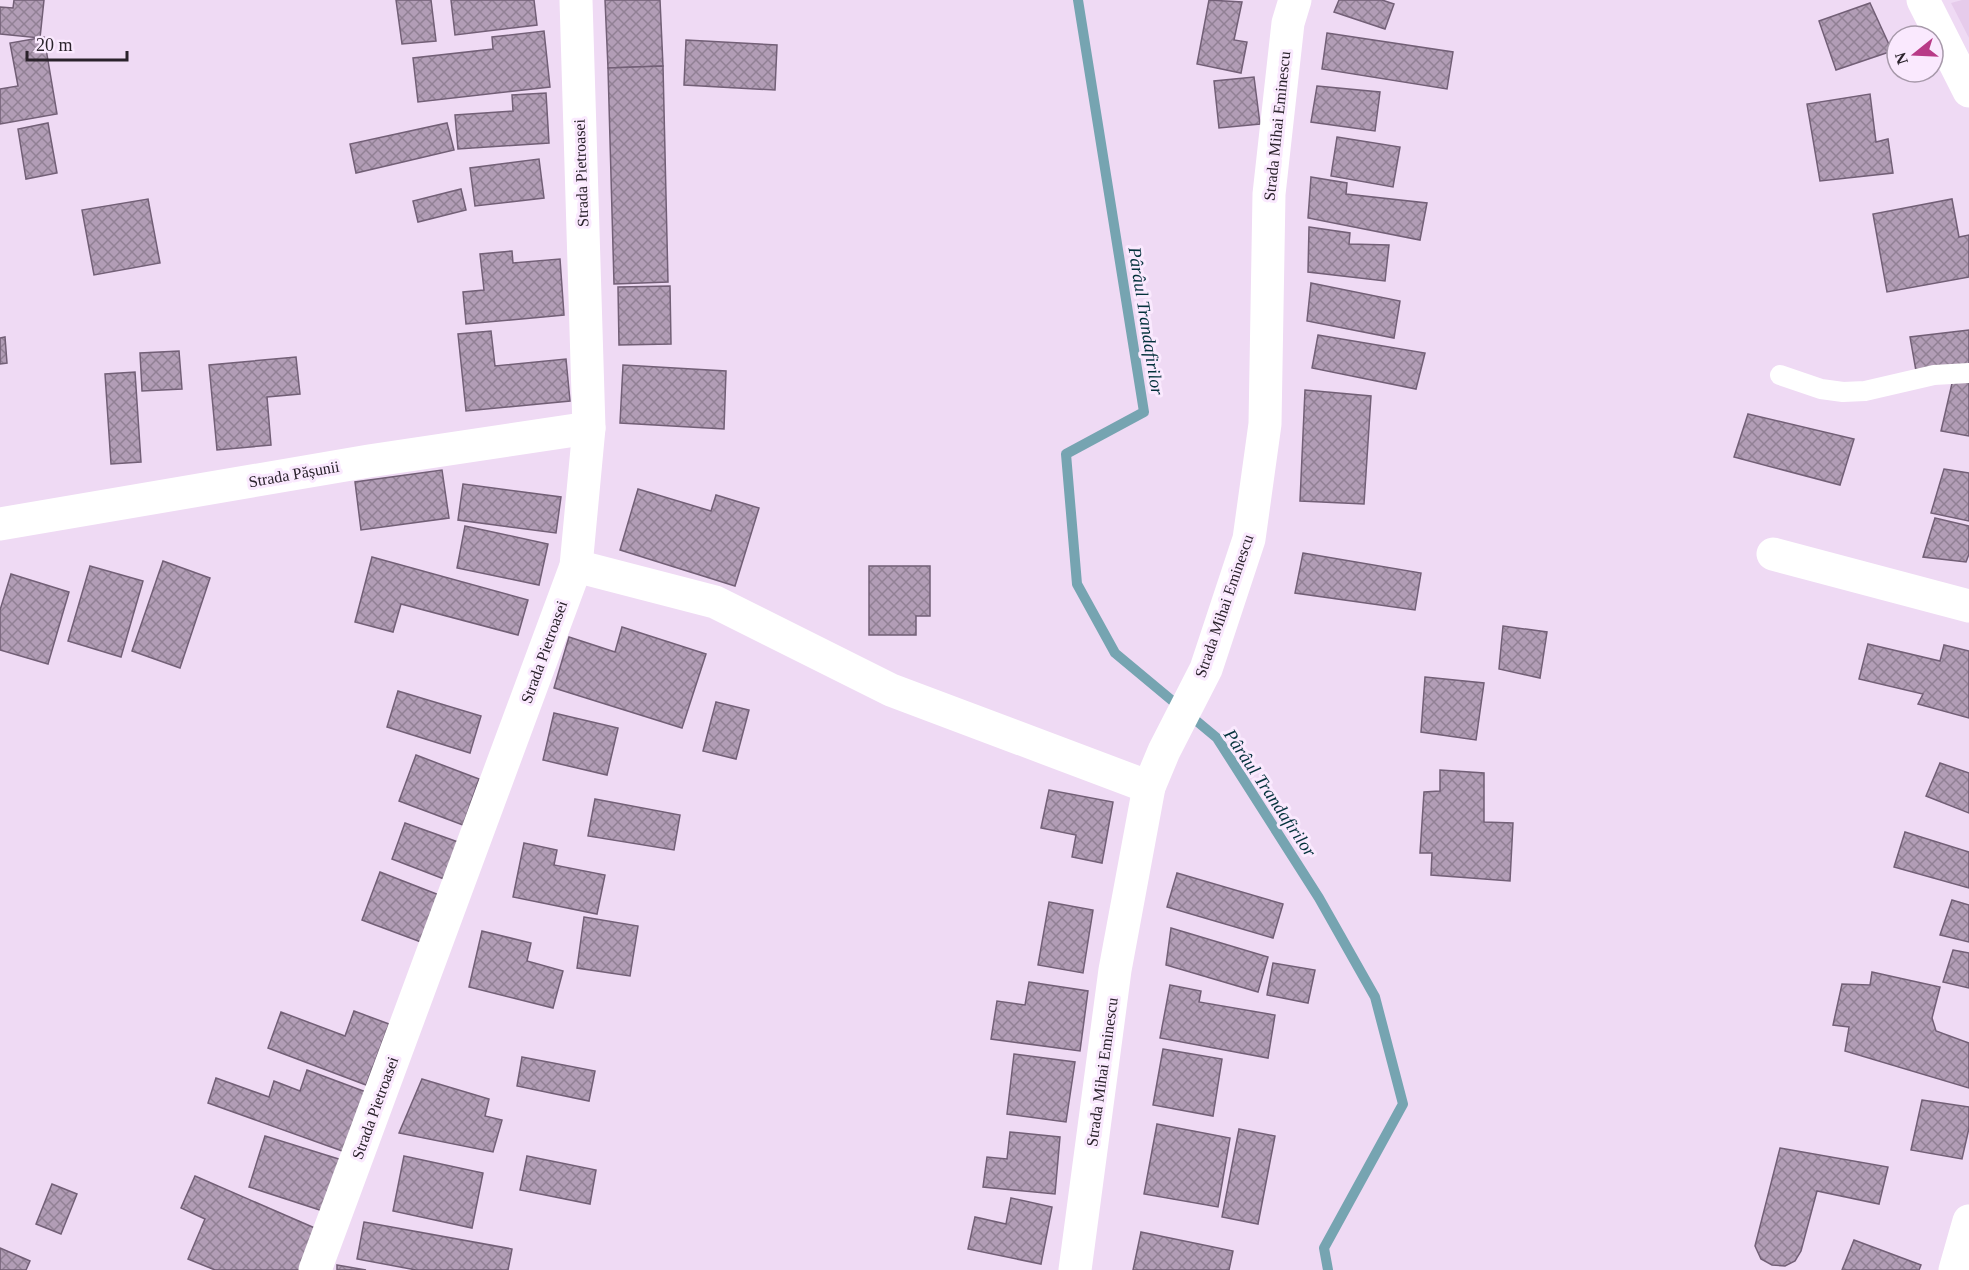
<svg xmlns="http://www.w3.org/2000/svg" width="1969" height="1270" font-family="'Times New Roman',serif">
<defs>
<pattern id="building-cross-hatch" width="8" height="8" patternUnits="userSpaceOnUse" patternTransform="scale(1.5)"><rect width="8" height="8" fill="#b29db6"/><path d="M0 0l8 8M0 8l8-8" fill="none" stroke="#918094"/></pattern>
</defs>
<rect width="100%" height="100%" fill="#efdaf4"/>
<polygon fill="#e6cbeb" points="1962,0 1969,0 1969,38 1951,3"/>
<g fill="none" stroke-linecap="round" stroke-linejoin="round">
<polyline stroke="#76a4b1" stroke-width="10" points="1078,0 1144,412 1066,454 1077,584 1115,653 1217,738 1319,898 1375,997 1403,1104 1324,1248 1328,1270"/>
</g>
<g fill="url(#building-cross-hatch)" stroke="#725f76" stroke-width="1.5">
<polygon points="14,0 44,0 40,38 0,34 0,7 13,8"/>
<polygon points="396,0 431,0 436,41 402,44"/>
<polygon points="451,0 534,0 537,25 455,35"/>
<polygon points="605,0 660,0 663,66 608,68"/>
<polygon points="1209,0 1242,2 1234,40 1247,42 1241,73 1197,64"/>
<polygon points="1339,0 1382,0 1394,4 1385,29 1334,12"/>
<polygon points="1870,3 1892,51 1836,70 1819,21"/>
<polygon points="544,31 550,87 418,102 413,58 493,49 492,37"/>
<polygon points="1327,33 1453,52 1447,89 1322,69"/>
<polygon points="44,37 57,114 0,124 0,89 18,86 10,43"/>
<polygon points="686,40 777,45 775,90 684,85"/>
<polygon points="663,66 668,282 614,284 608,68"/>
<polygon points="1254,77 1260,124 1219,128 1214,81"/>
<polygon points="1317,86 1380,92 1375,131 1311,122"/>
<polygon points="546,93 549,143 458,149 455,115 513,111 512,95"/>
<polygon points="1870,94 1876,142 1888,139 1893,173 1820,181 1807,104"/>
<polygon points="48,123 57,173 26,179 18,129"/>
<polygon points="447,123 454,150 356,173 350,144"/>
<polygon points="1337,137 1400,147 1393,187 1331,176"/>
<polygon points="539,159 544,198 475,206 470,168"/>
<polygon points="1311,177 1347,183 1346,194 1427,203 1420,240 1308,218"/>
<polygon points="461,189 466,210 418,222 413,201"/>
<polygon points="148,199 160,263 94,275 82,210"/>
<polygon points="1952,199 1959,237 1969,235 1969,277 1887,292 1873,214"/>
<polygon points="1309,227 1350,233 1349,244 1389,245 1385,281 1308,272"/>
<polygon points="512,251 513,263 560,259 564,315 466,324 463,292 484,290 480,254"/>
<polygon points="1311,283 1400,301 1394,338 1307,321"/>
<polygon points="670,286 671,344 619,345 618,287"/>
<polygon points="1969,330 1969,365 1916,371 1910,337"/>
<polygon points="491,331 495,366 566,359 570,401 466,411 458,334"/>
<polygon points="1318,335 1425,353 1416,389 1312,368"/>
<polygon points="5,337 7,363 0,364 0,338"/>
<polygon points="179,351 182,389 142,391 140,353"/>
<polygon points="296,357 300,394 267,397 271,445 217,450 209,365"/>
<polygon points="623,365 726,371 724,429 620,423"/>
<polygon points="135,372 141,462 111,464 105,374"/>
<polygon points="1953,379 1969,381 1969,436 1941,431"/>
<polygon points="1305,390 1371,396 1364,504 1300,501"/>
<polygon points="1748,414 1854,439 1840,485 1734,457"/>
<polygon points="1944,469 1969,473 1969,521 1931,513"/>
<polygon points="442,470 449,518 361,530 355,482"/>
<polygon points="463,484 561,497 556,533 458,520"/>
<polygon points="638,489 711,511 716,495 759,508 735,586 620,550"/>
<polygon points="1935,518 1969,526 1969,554 1966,562 1923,557"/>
<polygon points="465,526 548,544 539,585 457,568"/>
<polygon points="1303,553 1421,573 1415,610 1295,593"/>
<polygon points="372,557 528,600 518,635 401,604 393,632 355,622"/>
<polygon points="163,561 210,578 180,668 132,651"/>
<polygon points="90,566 143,581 121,657 68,641"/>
<polygon points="869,566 930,566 930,616 916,616 916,635 869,635"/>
<polygon points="11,574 69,592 48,664 0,650 0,610"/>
<polygon points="1503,626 1547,632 1540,678 1499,669"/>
<polygon points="622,627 706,654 682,728 554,688 569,637 615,652"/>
<polygon points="1868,644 1940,661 1944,645 1969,651 1969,718 1918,704 1923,694 1859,679"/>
<polygon points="1425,677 1484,683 1476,740 1421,732"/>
<polygon points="398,691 481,716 470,753 387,727"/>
<polygon points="716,702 749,710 736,759 703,751"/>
<polygon points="554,713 618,728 607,775 543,760"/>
<polygon points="416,755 479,779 463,825 399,801"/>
<polygon points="1940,763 1969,773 1969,813 1926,796"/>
<polygon points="1440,770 1484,773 1484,822 1513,823 1510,881 1431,875 1432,853 1420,853 1424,792 1440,791"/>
<polygon points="1049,790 1113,802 1102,863 1072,857 1076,835 1041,828"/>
<polygon points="595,799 680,815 674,850 588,836"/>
<polygon points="405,823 458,842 444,879 392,859"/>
<polygon points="1905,832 1969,852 1969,888 1894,867"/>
<polygon points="524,843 557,850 554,865 605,875 597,914 513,897"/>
<polygon points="380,872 439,895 421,942 362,920"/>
<polygon points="1177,873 1283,904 1273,938 1167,907"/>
<polygon points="1952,900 1969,905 1969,942 1940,935"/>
<polygon points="1049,902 1093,910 1083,973 1038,965"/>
<polygon points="584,917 638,926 630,976 577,968"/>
<polygon points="1171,928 1268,957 1258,992 1166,965"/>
<polygon points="482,931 531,943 527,961 563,971 553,1008 469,987"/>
<polygon points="1953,950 1969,953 1969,988 1943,982"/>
<polygon points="1273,963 1315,970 1308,1003 1267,995"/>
<polygon points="1872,972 1940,987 1932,1018 1936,1031 1969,1043 1969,1088 1845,1051 1849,1027 1833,1025 1842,984 1870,985"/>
<polygon points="1029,982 1088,991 1080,1051 991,1039 997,1001 1025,1005"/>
<polygon points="1170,985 1201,991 1199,1002 1275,1015 1268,1058 1160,1038"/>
<polygon points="354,1011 389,1024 366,1085 268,1048 281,1012 345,1036"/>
<polygon points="1163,1049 1222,1059 1213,1116 1153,1105"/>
<polygon points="1014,1054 1075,1062 1066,1122 1007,1114"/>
<polygon points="522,1057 595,1071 589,1101 517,1086"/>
<polygon points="307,1070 366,1092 345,1152 208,1103 216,1078 269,1097 274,1081 300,1091"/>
<polygon points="422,1079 489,1099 485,1116 502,1120 493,1152 399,1133"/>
<polygon points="1922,1100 1969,1107 1969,1128 1962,1159 1911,1150"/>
<polygon points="1157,1124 1230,1138 1218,1207 1144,1194"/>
<polygon points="1239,1129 1275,1136 1258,1224 1222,1217"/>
<polygon points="1010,1132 1060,1137 1055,1194 983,1187 987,1157 1007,1159"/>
<polygon points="265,1136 342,1160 326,1212 249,1187"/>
<polygon points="1780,1148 1888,1167 1879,1204 1817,1191 1801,1251 1795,1261 1785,1266 1772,1265 1761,1259 1755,1246"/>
<polygon points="404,1156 483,1173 472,1228 393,1211"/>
<polygon points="527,1156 596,1170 590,1204 520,1190"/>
<polygon points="195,1176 317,1229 300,1270 215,1270 188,1259 205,1219 181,1208"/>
<polygon points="52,1184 77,1194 61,1234 36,1224"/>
<polygon points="1011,1198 1052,1207 1041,1264 968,1249 975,1217 1006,1224"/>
<polygon points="364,1222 512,1249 508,1270 416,1270 357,1259"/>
<polygon points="1141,1232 1233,1251 1229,1270 1133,1270"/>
<polygon points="1854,1240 1921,1265 1919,1270 1842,1270"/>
<polygon points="0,1248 30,1261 26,1270 0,1270"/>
<polygon points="337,1265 366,1270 337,1270"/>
</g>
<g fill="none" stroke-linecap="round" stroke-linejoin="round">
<polyline stroke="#fff" stroke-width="20" points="1780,375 1821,389 1843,392 1865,391 1934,375 1969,373"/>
<g stroke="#fff" stroke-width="33">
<polyline points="0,524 369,461 589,428"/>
<polyline points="1773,554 1969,606"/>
<polyline points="576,566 715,602 891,690 1149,787"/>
<polyline points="315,1270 576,566 589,428 576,0"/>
<polyline points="1075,1270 1115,970 1149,787 1164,751 1206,669 1249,539 1265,424 1269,194 1288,23 1295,0"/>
<polyline points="1955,1270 1969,1221"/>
</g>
<polyline stroke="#fff" stroke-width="33" points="1923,0 1969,91"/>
</g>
<g text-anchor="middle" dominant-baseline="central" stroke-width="6" stroke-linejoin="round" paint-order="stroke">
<g font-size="16" fill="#2a222b" stroke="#fae9fe">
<text transform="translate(1277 126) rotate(-84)">Strada Mihai Eminescu</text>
<text transform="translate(581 173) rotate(-92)">Strada Pietroasei</text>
<text transform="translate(294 474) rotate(-10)">Strada Pășunii</text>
<text transform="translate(1224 606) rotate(-71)">Strada Mihai Eminescu</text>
<text transform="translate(544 652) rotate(-70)">Strada Pietroasei</text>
<text transform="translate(1102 1072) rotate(-82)">Strada Mihai Eminescu</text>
<text transform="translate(375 1108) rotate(-70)">Strada Pietroasei</text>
</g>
<g font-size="18" font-style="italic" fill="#03313b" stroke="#fae9fe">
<text transform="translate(1146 321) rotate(81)">Pârâul Trandafirilor</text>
<text transform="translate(1270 793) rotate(56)">Pârâul Trandafirilor</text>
</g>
</g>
<g transform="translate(1915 54) rotate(252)"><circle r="28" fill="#fae9fe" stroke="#a799aa" stroke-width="1.5"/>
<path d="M0-4.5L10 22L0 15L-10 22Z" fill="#b83a87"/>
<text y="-9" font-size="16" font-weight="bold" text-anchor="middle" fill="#2a222b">N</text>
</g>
<path d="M27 51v9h100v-9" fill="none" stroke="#2a222b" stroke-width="3"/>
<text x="36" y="51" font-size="18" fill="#2a222b" stroke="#fae9fe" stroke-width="4.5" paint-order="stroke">20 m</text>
</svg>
